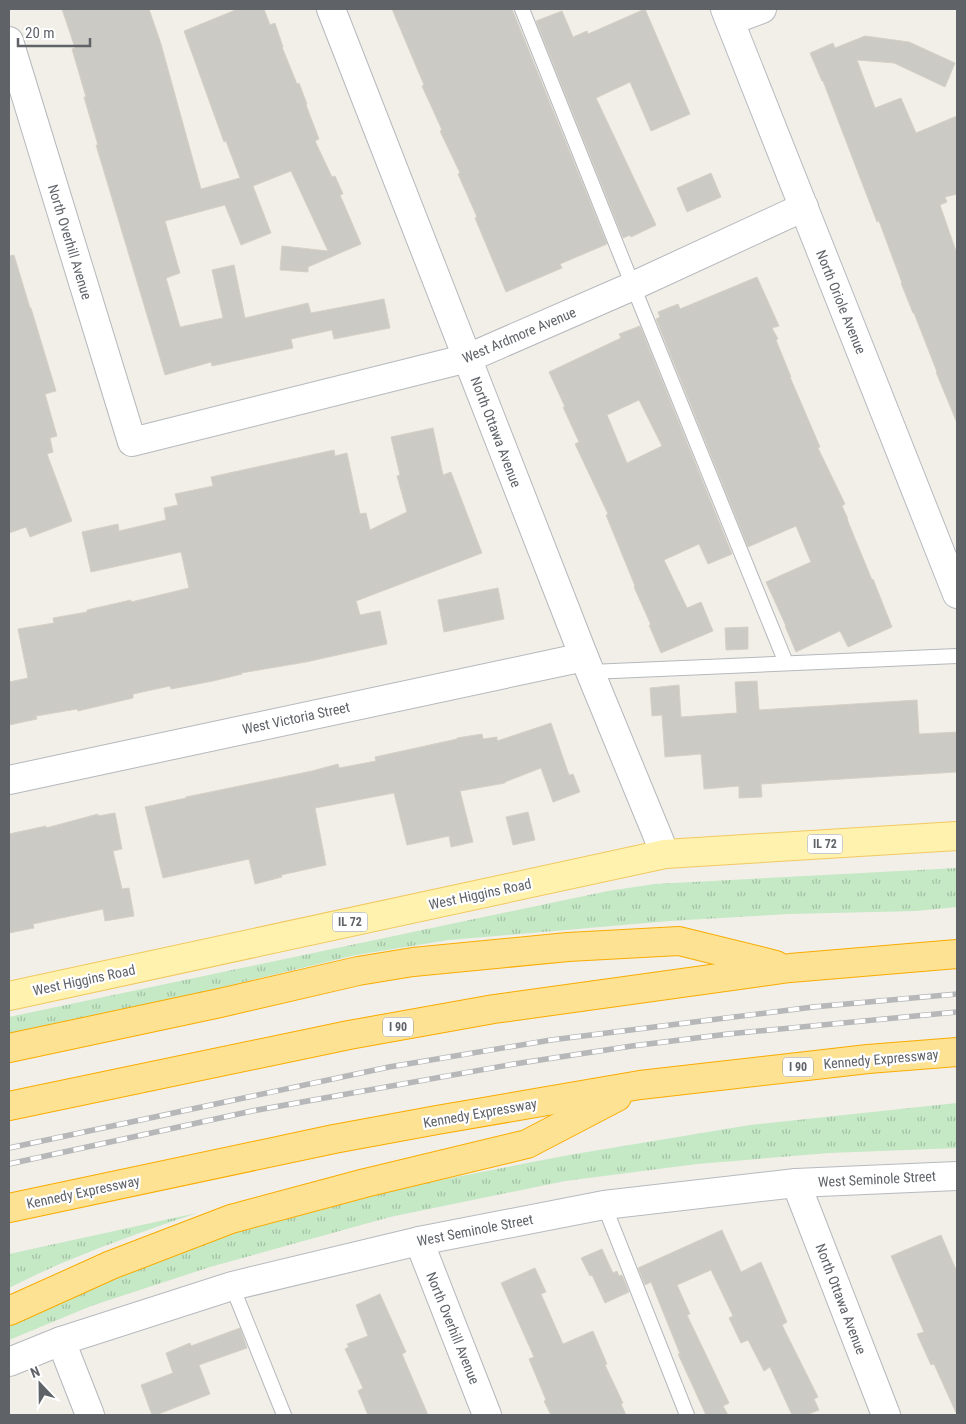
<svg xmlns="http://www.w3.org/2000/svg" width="966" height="1424" font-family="'Roboto Condensed',sans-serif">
<defs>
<pattern id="grass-tufts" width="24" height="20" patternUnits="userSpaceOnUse" patternTransform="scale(1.25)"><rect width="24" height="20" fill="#c5e8c5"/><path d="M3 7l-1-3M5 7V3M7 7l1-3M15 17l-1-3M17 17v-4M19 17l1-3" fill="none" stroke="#a3c0a4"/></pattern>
</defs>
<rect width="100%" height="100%" fill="#f1efe8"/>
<g fill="url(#grass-tufts)">
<polygon points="957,868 957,907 916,911 789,914 669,921 449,940 356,955 107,1015 9,1036 9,1017 608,891 655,884"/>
<polygon points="957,1103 957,1148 829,1153 697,1164 565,1181 390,1217 210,1267 91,1306 9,1340 9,1319 146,1261 266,1222 425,1183 569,1155 750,1125"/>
<path d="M197 1213C133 1235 69 1257 9 1288V1254Z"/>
</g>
<g fill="#cccac5" stroke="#d6d1c6" fill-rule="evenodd">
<polygon points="62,9 149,9 161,44 201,189 240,178 226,141 224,142 184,31 238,9 264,9 270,25 275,23 283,47 282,47 297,84 299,83 307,104 306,105 319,139 315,141 332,177 335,176 343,194 340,195 361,244 308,267 308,272 280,270 282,246 328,251 291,171 253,186 271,233 241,245 225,205 165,221 180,273 166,278 180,327 223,318 212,270 234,265 245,318 308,303 311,313 384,299 390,328 334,339 332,330 291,339 293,348 212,366 211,362 165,375 96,145 98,145 84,97 86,97 72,49 75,48"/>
<polygon points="392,9 512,9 607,244 560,264 562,268 506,292 475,218 477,217 458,174 460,173 440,131 442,130 422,86 424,85"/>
<polygon points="645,9 690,114 651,131 630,82 596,98 656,225 631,237 630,235 623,238 536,21 562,11 573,37 587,31 588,34"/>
<polygon points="865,36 909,42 955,63 945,87 894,63 857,60 875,108 901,98 916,133 957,116 957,194 945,197 947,202 940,205 957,254 957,423 936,372 937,372 914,313 913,313 901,283 902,283 879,221 877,222 823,81 822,81 810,53 833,43 835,48"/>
<polygon points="711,173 721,197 687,212 677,188"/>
<polygon points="14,255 30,308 31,308 56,391 45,394 57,436 50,438 53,452 47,454 72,521 30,537 26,527 9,533 9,256"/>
<polygon points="757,277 779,326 772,328 778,339 776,340 791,377 790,377 820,447 818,448 845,504 842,506 848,519 847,519 872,580 873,579 892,627 848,647 840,631 796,652 785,626 786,626 766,582 811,562 796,526 748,547 656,319 660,317 658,312 678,304 680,309"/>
<path d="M640 326 732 554 708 564 699 544 664 560 687 608 701 602 713 631 661 653 649 625H651L634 587 635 586 606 515 608 514 575 444 579 442 563 407H565L549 372 621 338 619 334ZM639 400 662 446 627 463 607 415Z"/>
<polygon points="433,428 443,475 451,472 482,553 356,601 360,615 380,611 387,644 306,662 241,673 242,674 213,681 171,689 170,686 133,694 133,698 78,711 77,709 36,716 37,719 9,725 9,682 28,678 18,629 54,623 53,618 87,612 87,610 131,600 131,602 189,588 181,552 91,572 82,532 118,524 119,531 166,520 164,508 178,505 175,494 213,486 211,477 334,450 335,456 347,453 360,514 366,513 370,530 407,512 397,476 400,475 391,437"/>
<polygon points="498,588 504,619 444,632 438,600"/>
<polygon points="748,627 748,649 726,650 725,628"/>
<polygon points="757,681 759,710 917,700 919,734 957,732 957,772 761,784 762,797 739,798 739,786 704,789 701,754 665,757 662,715 652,716 650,688 679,685 681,717 737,713 735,682"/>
<polygon points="551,723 569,775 573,774 580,792 553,802 541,768 505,782 505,783 460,791 473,842 451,847 449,836 407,845 394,793 315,808 326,865 281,875 282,877 255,884 249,859 163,878 145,807 186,798 186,797 312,771 338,764 339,768 376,761 375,757 457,739 457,738 482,734 483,739 497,737 497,741"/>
<polygon points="528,812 535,840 513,845 506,817"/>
<polygon points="115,813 122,849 113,851 122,889 129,888 134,916 105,921 103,909 33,924 34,928 9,933 9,834 46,826 46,828 98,814 98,816"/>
<polygon points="722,1230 741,1272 761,1262 787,1322 782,1325 818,1397 814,1399 819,1410 806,1415 792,1415 770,1367 764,1371 748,1340 741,1343 729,1318 733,1316 711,1270 677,1285 690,1314 687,1315 729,1403 723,1406 728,1415 706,1415 678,1354 680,1354 651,1282 645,1285 638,1268"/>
<polygon points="941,1235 957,1272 957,1415 934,1364 931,1365 917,1334 924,1332 891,1256"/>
<polygon points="602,1249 613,1273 617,1271 619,1276 622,1275 629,1292 605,1303 592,1275 590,1276 581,1258"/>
<polygon points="535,1268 546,1292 541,1294 563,1344 593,1331 607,1364 605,1365 623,1403 621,1404 626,1415 551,1415 544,1401 546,1400 529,1359 534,1357 501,1283"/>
<polygon points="380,1294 406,1352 402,1354 428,1415 368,1415 358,1391 363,1388 345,1349 349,1347 347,1344 368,1336 356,1305"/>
<polygon points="240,1328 247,1348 199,1365 210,1394 156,1415 152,1415 141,1385 173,1373 166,1353 190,1343 191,1346"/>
</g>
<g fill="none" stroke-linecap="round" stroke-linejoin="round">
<defs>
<g id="lane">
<polyline points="522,9 633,286 786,663"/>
<polyline points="590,672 957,656"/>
<polyline points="604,1205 687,1415"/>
<polyline points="232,1286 284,1415"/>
</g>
<g id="street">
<polyline points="331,9 584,657 665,854"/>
<polyline points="730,21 762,9"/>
<polyline points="9,41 132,442 468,358 633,286 804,207"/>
<polyline points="9,780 584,657"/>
<polyline points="796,1183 886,1415"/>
<polyline points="419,1241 487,1415"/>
<polyline points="61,1341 90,1415"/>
</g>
<g id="secondary">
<polyline points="725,9 957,594"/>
<polyline points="9,1362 61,1341 232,1286 419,1241 604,1205 796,1183 957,1176"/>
</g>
<polyline id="primary" points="9,996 665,854 957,836"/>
<g id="highway">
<polyline points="9,1048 220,1003 358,971 413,962 568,947 679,941 776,965"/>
<polyline points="9,1106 349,1035 494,1009 790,968 957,954"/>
<polyline points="9,1208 334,1139 437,1120 640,1085 868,1059 957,1052"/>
<polyline points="9,1311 111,1265 231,1219 365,1183 527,1144 617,1097"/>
</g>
</defs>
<use href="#lane" stroke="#b5b8bc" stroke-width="16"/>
<use href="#street" stroke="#b5b8bc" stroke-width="30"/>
<use href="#secondary" stroke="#b6babf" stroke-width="30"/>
<use href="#primary" stroke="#f2c960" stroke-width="30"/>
<use href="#highway" stroke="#f9ab00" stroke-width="30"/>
<use href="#lane" stroke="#fff" stroke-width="14"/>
<use href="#street" stroke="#fff" stroke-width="28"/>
<use href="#secondary" stroke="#fff" stroke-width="28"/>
<use href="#primary" stroke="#fff2af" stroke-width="28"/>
<use href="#highway" stroke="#fde293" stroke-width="28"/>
<defs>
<g id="rail">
<polyline points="9,1148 389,1067 551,1040 813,1007 957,994"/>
<polyline points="9,1164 252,1111 514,1064 632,1046 728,1034 957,1012"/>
</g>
</defs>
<use href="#rail" stroke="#b6b7b8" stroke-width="5.5"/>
<use href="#rail" stroke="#fff" stroke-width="4" stroke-dasharray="11" stroke-linecap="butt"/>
</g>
<g text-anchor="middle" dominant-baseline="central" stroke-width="4.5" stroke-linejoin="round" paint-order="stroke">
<g fill="#fff" stroke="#8f9295" stroke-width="1">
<rect x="807.5" y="834.5" width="35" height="19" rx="4"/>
<rect x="332.5" y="912.5" width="35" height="19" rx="4"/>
<rect x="383" y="1017.5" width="30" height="19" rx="4"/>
<rect x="783" y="1057.5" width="30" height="19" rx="4"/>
</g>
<g font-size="12" font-weight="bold" fill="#5f6368">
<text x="825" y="844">IL 72</text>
<text x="350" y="922">IL 72</text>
<text x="398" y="1027">I 90</text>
<text x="798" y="1067">I 90</text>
</g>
<g font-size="14" fill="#5f6368" stroke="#fff">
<text transform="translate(70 242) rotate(73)">North Overhill Avenue</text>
<text transform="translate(841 302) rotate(68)">North Oriole Avenue</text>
<text transform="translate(519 335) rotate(-23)">West Ardmore Avenue</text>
<text transform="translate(496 432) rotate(69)">North Ottawa Avenue</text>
<text transform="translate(296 718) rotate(-12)">West Victoria Street</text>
<text transform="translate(480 894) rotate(-12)">West Higgins Road</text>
<text transform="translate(84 980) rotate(-12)">West Higgins Road</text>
<text transform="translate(881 1059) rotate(-5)">Kennedy Expressway</text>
<text transform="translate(480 1113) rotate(-10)">Kennedy Expressway</text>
<text transform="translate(877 1179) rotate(-3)">West Seminole Street</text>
<text transform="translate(83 1192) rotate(-12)">Kennedy Expressway</text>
<text transform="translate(475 1230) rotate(-11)">West Seminole Street</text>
<text transform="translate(841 1299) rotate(69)">North Ottawa Avenue</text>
<text transform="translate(453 1328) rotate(68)">North Overhill Avenue</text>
</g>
</g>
<rect width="966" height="1424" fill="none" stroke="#5f6368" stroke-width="20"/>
<g transform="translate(40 1384) rotate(338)" stroke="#ffffff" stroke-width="4" paint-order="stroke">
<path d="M0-4L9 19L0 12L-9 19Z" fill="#5f6368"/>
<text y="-8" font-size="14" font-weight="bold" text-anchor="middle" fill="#5f6368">N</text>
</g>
<path d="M18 38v8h72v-8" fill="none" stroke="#5f6368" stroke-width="2.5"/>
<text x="25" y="38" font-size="15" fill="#5f6368" stroke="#ffffff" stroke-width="4" paint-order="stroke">20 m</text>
</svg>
